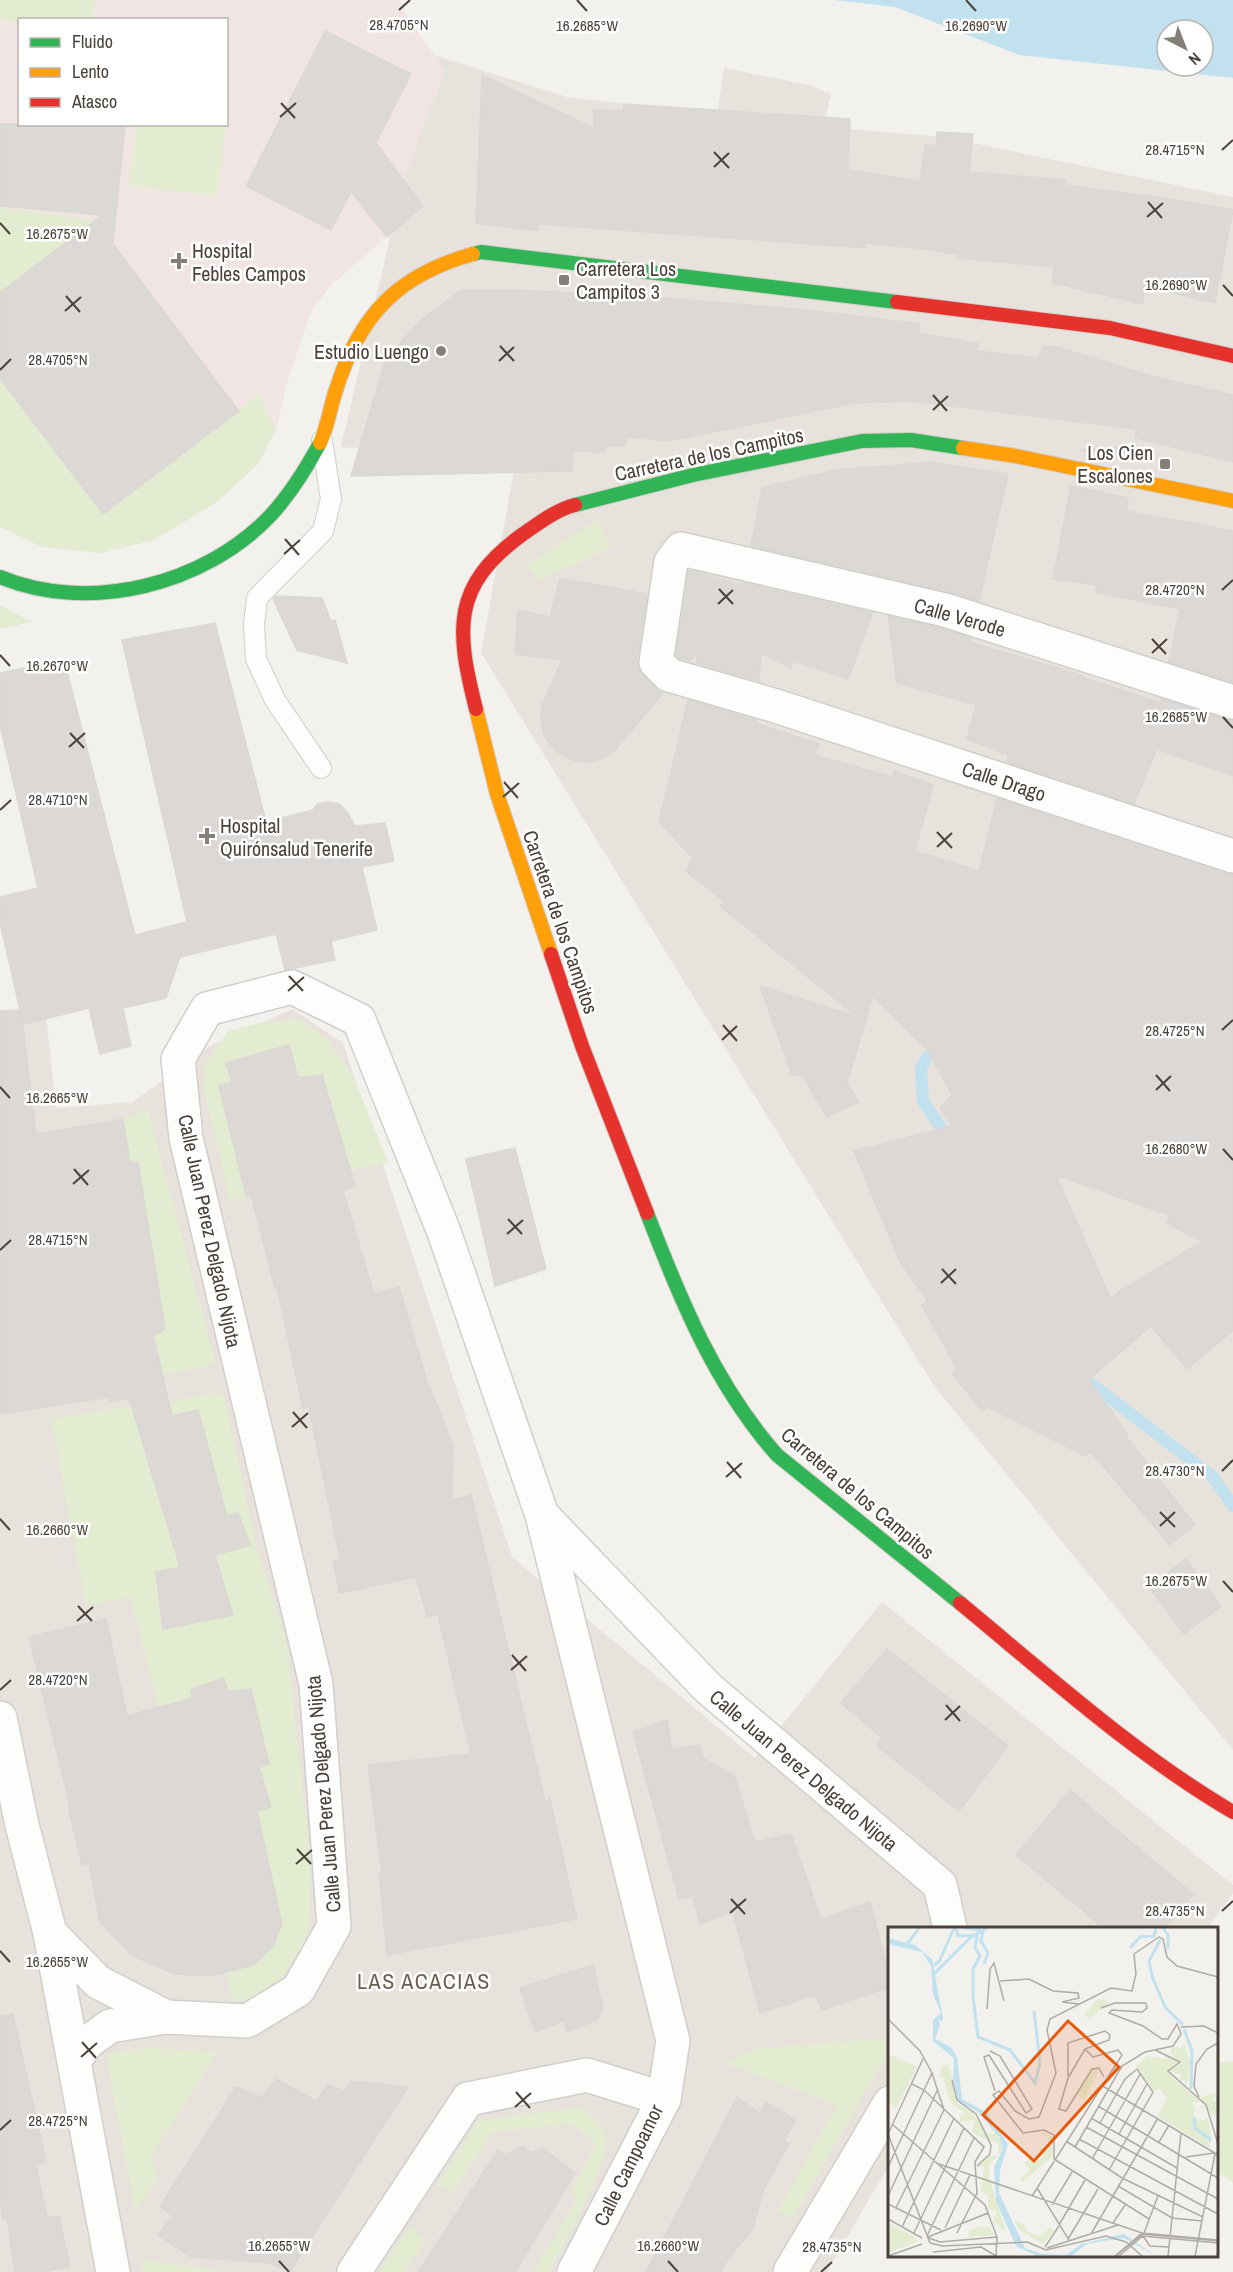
<svg xmlns="http://www.w3.org/2000/svg" width="1233" height="2272" font-family="'Archivo Narrow',sans-serif">
<rect width="100%" height="100%" fill="#f3f1ee"/>
<g fill="#e7e2dc">
<polygon points="433,55 567,97 717,115 724,68 809,85 831,94 823,127 944,137 1233,197 1233,1750 934,1386 481,653 516,460 341,447"/>
<polygon points="45,1006 56,1108 133,1102 210,1046 292,1009 343,1043 512,1557 755,1758 882,1602 1233,1885 1233,1893 1208,1928 890,1928 889,2165 827,2272 0,2272 0,1015"/>
</g>
<path fill="#f1e5e4" fill-rule="evenodd" d="M0 0H399L403 10 445 71 403 180 423 206 331 285 312 310 290 373 276 430 258 464 217 502 154 540 101 553 42 547 0 527ZM20 20H226V124H20Z"/>
<g fill="#e3ecd0">
<polygon points="0,0 94,0 92,19 20,20 19,22 0,20"/>
<polygon points="137,125 226,125 217,196 129,186"/>
<polygon points="0,208 95,220 0,293"/>
<polygon points="0,378 103,514 239,411 259,393 276,430 258,464 217,502 154,540 101,553 42,547 0,527"/>
<polygon points="598,519 611,548 539,580 526,566"/>
<polygon points="0,605 32,622 0,629"/>
<polygon points="299,1020 326,1038 353,1076 388,1162 290,1184 230,1201 205,1092 205,1065 228,1031 263,1022"/>
<polygon points="148,1110 216,1365 162,1374 123,1119"/>
<polygon points="223,1393 258,1553 286,1639 311,1865 310,1930 292,1964 269,1995 233,2002 131,1597 86,1606 51,1419"/>
<polygon points="889,2038 889,2051 793,2218 778,2211 837,2105 724,2063 756,2049"/>
<polygon points="149,2048 218,2052 152,2156 157,2181 136,2211 110,2078 108,2054"/>
<polygon points="1233,2061 1233,2183 1217,2171 1216,2063"/>
<path d="M579 2108C587 2113 602 2122 605 2133 614 2158 562 2246 549 2272H534L577 2199 571 2192 596 2144 573 2124 493 2132 452 2194 437 2185 479 2120Z"/>
<polygon points="411,2225 426,2241 404,2272 379,2272"/>
<polygon points="144,2260 225,2272 142,2272"/>
</g>
<path fill="#c1e1ee" fill-rule="evenodd" d="M834 0H1233V78L1019 55 895 7ZM1167 30H1203V66H1167Z"/>
<g fill="none" stroke-linecap="round" stroke-linejoin="round">
<g stroke="#c1e1ee" stroke-width="12">
<polyline points="943,1048 928,1057 921,1067 923,1101 949,1140"/>
<polyline points="1082,1373 1088,1381 1213,1477 1233,1506"/>
</g>
</g>
<g fill="#dbd8d5" stroke="#dbd8d4" stroke-width="1.5" fill-rule="evenodd">
<polygon points="325,31 411,74 376,143 423,206 387,237 351,192 331,230 246,186"/>
<polygon points="482,75 595,129 593,110 624,111 624,104 850,119 848,170 920,181 925,145 936,146 937,132 973,134 969,172 1066,180 1065,185 1163,198 1233,210 1215,303 1143,286 1143,304 1052,283 1054,267 959,258 959,255 926,249 864,243 865,248 538,224 538,231 476,223"/>
<polygon points="0,124 125,124 113,244 239,411 103,514 0,378 0,293 102,215 0,206"/>
<polygon points="461,290 513,290 653,297 808,310 920,324 919,333 979,344 977,351 1038,358 1043,346 1057,347 1156,377 1233,395 1233,462 1136,438 1136,429 912,401 855,403 669,441 626,437 625,446 606,446 606,452 573,451 572,471 351,476 386,359 420,321"/>
<polygon points="1134,446 1132,461 1080,450"/>
<polygon points="932,462 1008,474 979,601 949,592 751,546 762,488 835,470"/>
<polygon points="1071,486 1128,498 1127,511 1233,531 1233,682 1169,662 1180,609 1095,592 1097,585 1053,579"/>
<polygon points="689,570 743,585 744,583 873,613 848,679 793,661 791,668 761,653 759,681 696,663 699,650 690,661 679,658 676,655"/>
<polygon points="560,578 647,594 637,659 638,667 643,675 663,693 614,751 601,759 587,762 573,760 560,754 550,744 543,733 541,720 542,706 562,660 515,654 518,610 550,617"/>
<polygon points="276,596 322,598 331,621 335,620 347,663 297,650 273,599"/>
<polygon points="888,616 940,628 971,638 970,642 1084,676 1084,678 1161,703 1162,699 1233,720 1233,776 1157,749 1134,804 1007,762 1008,755 967,739 976,705 897,683"/>
<polygon points="215,623 266,822 313,810 317,804 328,802 339,804 347,812 355,826 385,823 394,861 362,867 377,930 331,941 335,960 285,970 276,934 180,957 166,998 123,1008 131,1046 100,1054 89,1008 24,1024 21,1012 36,1134 123,1119 130,1162 138,1163 165,1329 153,1335 172,1416 198,1410 227,1516 238,1512 250,1545 215,1555 233,1615 163,1629 156,1572 180,1567 129,1398 110,1401 110,1397 0,1414 0,1011 20,1010 0,922 0,897 38,888 0,725 0,673 64,660 135,935 187,922 122,640"/>
<path d="M688 700 756 720V723L819 744 815 755 893 777 894 771 933 785 915 851 979 871 997 798 1233 874V1330L1187 1369 1151 1326 1089 1379 1127 1434 1125 1435 1195 1525 1170 1545 1091 1452 1085 1456 988 1407 982 1411 952 1373 957 1369 922 1305 928 1302 899 1260 854 1151 952 1126 940 1108 952 1095 928 1051 873 996 847 1083 859 1102 827 1117 803 1076 792 1075 760 986 856 1016 720 906 724 901 687 872 692 857 659 822ZM1056 1175 1169 1215 1167 1223 1202 1242 1121 1290 1111 1299Z"/>
<polygon points="289,1045 298,1078 322,1075 355,1185 343,1191 374,1294 399,1287 427,1381 453,1445 452,1500 471,1495 545,1801 550,1799 577,1919 387,1955 379,1873 382,1873 368,1765 471,1754 438,1615 427,1617 416,1577 340,1593 333,1562 340,1560 309,1407 303,1409 277,1287 275,1288 251,1195 246,1196 219,1086 232,1083 226,1063"/>
<polygon points="515,1148 546,1269 495,1286 466,1159"/>
<polygon points="1186,1559 1221,1606 1184,1634 1149,1587"/>
<polygon points="106,1619 127,1716 193,1698 190,1690 224,1678 228,1692 251,1689 269,1764 259,1767 271,1807 257,1811 282,1924 273,1946 254,1965 211,1976 175,1974 133,1956 100,1922 89,1863 82,1866 68,1807 70,1806 29,1637"/>
<polygon points="887,1649 1008,1746 959,1811 877,1746 881,1737 841,1703"/>
<polygon points="667,1720 672,1749 699,1745 704,1759 734,1775 755,1842 791,1834 821,1919 870,1902 890,1978 890,1987 822,2010 815,1995 760,2013 733,1912 700,1924 693,1896 679,1899 633,1732"/>
<polygon points="1070,1790 1193,1894 1164,1929 1105,1929 1016,1855"/>
<polygon points="593,1965 603,2009 597,2020 567,2032 564,2021 535,2032 520,1988"/>
<polygon points="13,2014 46,2161 36,2166 47,2218 59,2216 70,2266 47,2272 15,2272 7,2218 3,2219 0,2200 0,2016"/>
<polygon points="276,2079 316,2101 328,2085 344,2091 351,2081 408,2087 290,2272 270,2263 191,2257 158,2235 172,2216 160,2206 236,2087 262,2098"/>
<polygon points="737,2097 760,2113 766,2102 796,2120 784,2140 789,2144 763,2191 753,2229 729,2257 721,2272 646,2272"/>
<polygon points="523,2146 532,2153 542,2148 575,2173 515,2272 418,2272 498,2150 506,2155"/>
</g>
<g fill="none" stroke-linecap="round" stroke-linejoin="round">
<defs>
<polyline id="lane" points="321,768 275,700 256,659 254,625 257,598 323,531 331,499 322,441"/>
<g id="street">
<polyline points="1233,702 945,610 681,549 671,562 656,662 669,675 776,706 1233,856"/>
<polyline points="544,1517 708,1688 940,1885 950,1928"/>
<polyline points="0,1718 22,1825 50,1933 113,2272"/>
<polyline points="50,1933 98,1982 166,2017 247,2021 298,1990 334,1926 316,1684 186,1138 178,1059 207,1009 292,987 359,1020 444,1232 542,1515 673,2041 664,2099 574,2272"/>
<polyline points="74,2060 88,2042 110,2026 166,2017"/>
<polyline points="354,2272 468,2099 587,2075 664,2099"/>
<polyline points="790,2272 890,2103"/>
</g>
<g id="fast">
<polyline points="473,254 481,252 897,302"/>
<polyline points="575,505 693,475 862,441 911,440 963,448"/>
<path d="M0 577C89 614 205 585 271 515 291 493 306 469 320 443"/>
<path d="M647 1213C680 1299 715 1385 777 1455L960 1603"/>
</g>
<g id="slow">
<path d="M320 443C328 426 330 407 336 390 359 316 397 275 473 254"/>
<polyline points="963,448 1016,456 1233,501"/>
<polyline points="476,709 497,794 551,954"/>
</g>
<g id="jam">
<polyline points="897,302 1110,328 1233,356"/>
<path d="M476 709C456 630 451 586 523 534 538 524 557 509 575 505"/>
<polyline points="551,954 582,1046 647,1213"/>
<path d="M960 1603C1046 1674 1137 1756 1233 1812"/>
</g>
</defs>
<use href="#lane" stroke="#d1cfcc" stroke-width="22"/>
<use href="#street" stroke="#d1cfcc" stroke-width="36"/>
<use href="#fast" stroke="#d2cdc5" stroke-width="16"/>
<use href="#slow" stroke="#d2cdc5" stroke-width="16"/>
<use href="#jam" stroke="#d2cdc5" stroke-width="16"/>
<use href="#lane" stroke="#fdfdfc" stroke-width="20"/>
<use href="#street" stroke="#fdfdfc" stroke-width="33"/>
<use href="#fast" stroke="#30b455" stroke-width="14"/>
<use href="#slow" stroke="#ff9f0a" stroke-width="14"/>
<use href="#jam" stroke="#e5322d" stroke-width="14"/>
</g>
<path fill="none" stroke="#4a423a" stroke-width="2" d="M577 0 587 11M966 0 976 11M399 10 410 0M281 103 295 118M280 117 296 103M1222 150 1233 140M714 152 729 168M714 167 729 153M1148 202 1162 218M1147 217 1163 203M0 223 10 234M1223 285 1233 296M66 296 80 312M65 311 81 297M500 346 514 361M499 361 514 347M0 370 11 359M933 395 947 411M933 410 948 396M285 539 299 555M284 554 300 540M719 589 733 604M1222 590 1233 580M718 604 733 590M1152 639 1166 654M1152 653 1167 639M0 655 10 666M1223 717 1233 728M70 733 84 748M69 747 85 733M504 782 518 798M503 797 519 783M0 810 11 800M937 832 952 848M937 847 952 833M289 976 303 991M288 991 304 977M723 1025 737 1041M1222 1030 1233 1020M722 1040 737 1026M1156 1075 1170 1091M0 1087 10 1098M1156 1090 1171 1076M1223 1149 1233 1160M74 1169 88 1185M73 1184 89 1170M508 1219 522 1234M507 1234 523 1220M0 1250 11 1240M942 1269 956 1284M941 1283 956 1269M293 1412 307 1428M292 1427 308 1413M727 1462 741 1478M1222 1471 1233 1460M726 1477 742 1463M1160 1512 1175 1527M0 1519 10 1530M1160 1526 1175 1512M1223 1581 1233 1592M78 1606 92 1621M77 1621 93 1607M512 1655 526 1671M511 1670 527 1656M0 1690 11 1680M946 1705 960 1721M945 1720 960 1706M297 1849 311 1864M296 1864 312 1850M731 1899 745 1914M1222 1911 1233 1901M730 1913 746 1899M0 1951 10 1962M82 2042 96 2058M81 2057 97 2043M516 2092 530 2108M515 2107 531 2093M0 2130 11 2120M279 2261 289 2272M668 2261 678 2272M821 2272 832 2262"/>
<g fill="#857f79" stroke="#fff" stroke-width="2">
<path d="M176 252h6v6h6v6h-6v6h-6v-6h-6v-6h6z"/>
<rect x="558" y="274" width="12" height="12" rx="3"/>
<circle cx="441" cy="351" r="6"/>
<rect x="1159" y="458" width="12" height="12" rx="3"/>
<path d="M204 827h6v6h6v6h-6v6h-6v-6h-6v-6h6z"/>
</g>
<g text-anchor="middle" dominant-baseline="central" stroke-width="5" stroke-linejoin="round" paint-order="stroke">
<g font-size="20" fill="#4a423a" stroke="#fff" text-anchor="start">
<text x="192" y="250">Hospital<tspan x="192" dy="23">Febles Campos</tspan></text>
<text x="576" y="268">Carretera Los<tspan x="576" dy="23">Campitos 3</tspan></text>
<text x="429" y="351" text-anchor="end">Estudio Luengo</text>
<text x="1153" y="452" text-anchor="end">Los Cien<tspan x="1153" dy="23">Escalones</tspan></text>
<text x="220" y="825">Hospital<tspan x="220" dy="23">Quirónsalud Tenerife</tspan></text>
</g>
<g font-size="20" fill="#4a423a" stroke="#fff">
<text transform="translate(709 454) rotate(-12)">Carretera de los Campitos</text>
<text transform="translate(960 617) rotate(16)">Calle Verode</text>
<text transform="translate(1004 781) rotate(18)">Calle Drago</text>
<text transform="translate(561 922) rotate(71)">Carretera de los Campitos</text>
<text transform="translate(210 1231) rotate(78)">Calle Juan Perez Delgado Nijota</text>
<text transform="translate(858 1493) rotate(40)">Carretera de los Campitos</text>
<text transform="translate(804 1770) rotate(40)">Calle Juan Perez Delgado Nijota</text>
<text transform="translate(323 1794) rotate(-95)">Calle Juan Perez Delgado Nijota</text>
<text transform="translate(628 2165) rotate(-64)">Calle Campoamor</text>
</g>
<g font-size="22" letter-spacing="1.5" fill="#6c5f51" stroke="#fff">
<text x="424" y="1981">LAS ACACIAS</text>
</g>
</g>
<g transform="translate(888 1927)">
<rect width="330" height="330" fill="#f3f1ee"/>
<path d="M210 72 222 75 201 92 196 87ZM296 116 303 137 298 160 297 153 291 154 294 148 281 144 293 136 282 126 284 120 294 121ZM277 127 290 135 279 145 313 176 304 175 308 183 315 178 317 181 318 184 315 180 306 185 305 201 323 214 321 220 269 189 279 171 271 162 266 164 248 139 259 129 277 132ZM6 129 29 140 8 181 0 176V130ZM61 137 69 176 84 185 100 208 108 206 113 215 114 224 102 237 101 250 118 305 105 295 109 283 100 282V269L93 264 96 240H89L100 229H109L111 217 84 206 86 193 72 195 73 186 79 187 63 176 55 151 48 149 52 148 54 139ZM205 142H211L197 173 189 168ZM328 166 325 174H330V186L324 188 312 170ZM307 189 311 194 320 191 323 211 308 201ZM156 205 165 210 164 230 134 255 132 252 142 242 136 236 143 230 149 235 156 229 150 221 160 222 161 209 150 208ZM126 292 139 300 137 303 151 310 162 301 166 304 155 317 131 303ZM0 296 23 308 30 314 0 326ZM91 300H100L107 308 80 310 82 303Z" fill="#e3ecd0"/>
<path d="M0 11 27 18 44 32 55 91 54 95 50 92 52 98 47 112 63 120 69 130 74 172 98 185 120 217 112 243 111 266 137 321 155 327 178 328 193 317 236 307 268 329 236 311 198 317 184 329H149L128 319 108 274 106 240 115 222 111 210 90 185 70 174 65 154 66 131 45 114V93L53 86 45 67 43 39 34 25 0 17Z" fill="#c1e1ee"/>
<path fill="none" stroke="#c1e1ee" stroke-width="3" d="M68 1 70 9 89 8 87 20 92 29 85 42V69L90 110 122 123 147 156 152 136 146 84M76 1 95 3 93 14 100 26 96 37M275 1 280 8V22M272 13 261 34 264 49 277 80 295 98M19 17 31 1M242 21 252 10 266 9 268 1M46 38 51 35 66 1M45 48 83 10 99 1M296 102 304 124 303 162M306 190 307 201 323 213"/>
<path fill="none" stroke="#afaba6" stroke-width="1.5" d="M112 54 141 52 165 64 190 66 191 71 174 75 191 77M99 82 102 42 106 36 116 74M0 92 32 124 44 146 56 183 8 281M293 100 316 99 330 106M197 122 180 151 171 182 178 184 204 142 211 141 216 150M267 123 292 135 280 144 318 178 330 217M102 124 112 129 144 182 138 186 101 128 96 130 107 164M180 149V116L217 104 222 108 221 113 197 122M64 153 69 173 88 187 103 218 102 227 89 239M24 157 36 163 96 220 87 235 89 266 69 306M213 158 330 228M311 170 306 159 308 137 319 122 330 116M210 179 330 251M203 191 289 241M212 196 237 152 249 142 265 165 221 243M4 197 97 278 109 310 108 329M198 200 330 272M0 207 42 316M0 207 35 132M231 207 259 157M191 212 330 287M178 214 234 251 315 290M271 215 281 198M187 220 234 139 257 125 285 119 293 107 289 97 280 112H274L255 99 221 86 224 83 254 85 259 81 258 76H227L213 81M298 230 326 226M166 232 261 292M166 232V208L156 203 135 206 105 168 111 164 127 184 141 192 151 190 168 146 159 103 162 92 223 61 244 64 248 47 246 27 271 10 275 12 279 30 289 39 330 50M204 232 252 147M48 236 254 306M0 240 44 146M230 259 284 291 314 294M149 261 181 313M0 269 49 164M144 269 234 128 230 123 205 130 197 122M0 277 53 303M164 278 184 245M0 292 34 311M225 296 237 278M171 298 197 253M14 300 66 191M57 301 82 248M26 306 76 201M256 306 270 269M203 307 270 191M39 309 86 211M255 309 262 319 281 320M40 310 100 286M41 311 52 315 109 310M180 312 210 262M42 316 55 319 139 315 158 323 218 309 238 315 254 329M157 320 171 299M159 321 230 298M45 325 93 320 108 329M0 329 34 317M227 329 254 306 330 313M228 329 255 307 330 314M231 329 255 309 330 316M280 329 293 206M307 329 327 227"/>
<path fill="#e8590c" fill-opacity="0.15" stroke="#e8590c" stroke-width="3" d="M180 94 231 140 146 234 95 188Z"/>
<rect width="330" height="330" fill="none" stroke="#4a423a" stroke-width="3"/>
</g>
<g font-size="15" text-anchor="middle" fill="#4a423a" stroke="#fff" stroke-width="5" stroke-linejoin="round" paint-order="stroke">
<text x="399" y="30">28.4705°N</text>
<text x="587" y="31">16.2685°W</text>
<text x="976" y="31">16.2690°W</text>
<text x="1175" y="155">28.4715°N</text>
<text x="57" y="239">16.2675°W</text>
<text x="1176" y="290">16.2690°W</text>
<text x="58" y="365">28.4705°N</text>
<text x="1175" y="595">28.4720°N</text>
<text x="57" y="671">16.2670°W</text>
<text x="1176" y="722">16.2685°W</text>
<text x="58" y="805">28.4710°N</text>
<text x="1175" y="1036">28.4725°N</text>
<text x="57" y="1103">16.2665°W</text>
<text x="1176" y="1154">16.2680°W</text>
<text x="58" y="1245">28.4715°N</text>
<text x="1175" y="1476">28.4730°N</text>
<text x="57" y="1535">16.2660°W</text>
<text x="1176" y="1586">16.2675°W</text>
<text x="58" y="1685">28.4720°N</text>
<text x="1175" y="1916">28.4735°N</text>
<text x="57" y="1967">16.2655°W</text>
<text x="58" y="2126">28.4725°N</text>
<text x="279" y="2251">16.2655°W</text>
<text x="668" y="2251">16.2660°W</text>
<text x="832" y="2252">28.4735°N</text>
</g>
<rect x="18" y="18" width="210" height="108" fill="#ffffff" stroke="#b7b3b0" stroke-width="1.5"/>
<rect x="30" y="38" width="30" height="9" fill="#30b455" stroke="#b7b3b0" stroke-width="1.5"/>
<text x="72" y="48" font-size="18" fill="#4a423a">Fluido</text>
<rect x="30" y="68" width="30" height="9" fill="#ff9f0a" stroke="#b7b3b0" stroke-width="1.5"/>
<text x="72" y="78" font-size="18" fill="#4a423a">Lento</text>
<rect x="30" y="98" width="30" height="9" fill="#e5322d" stroke="#b7b3b0" stroke-width="1.5"/>
<text x="72" y="108" font-size="18" fill="#4a423a">Atasco</text>
<g transform="translate(1185 48) rotate(138)"><circle r="28" fill="#ffffff" stroke="#b7b3b0" stroke-width="1.5"/>
<path d="M0-4.5L10 22L0 15L-10 22Z" fill="#857f79"/>
<text y="-9" font-size="16" font-weight="bold" text-anchor="middle" fill="#4a423a">N</text>
</g>
</svg>
